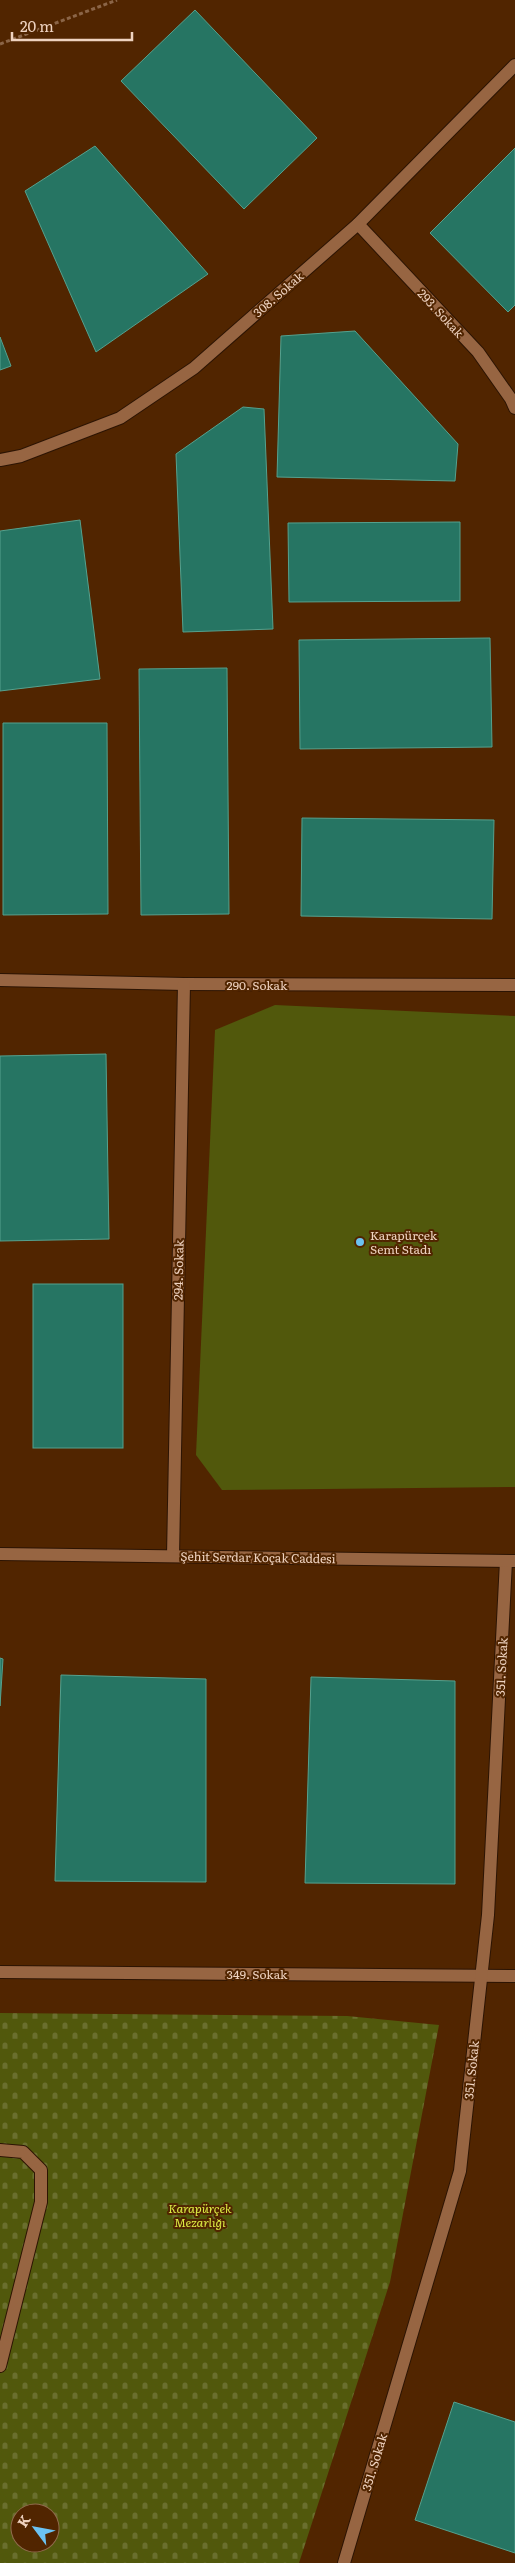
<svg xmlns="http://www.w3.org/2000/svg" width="515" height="2563" font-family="Literata,serif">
<defs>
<pattern id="cemetery-stones" width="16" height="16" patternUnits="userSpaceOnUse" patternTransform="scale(1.25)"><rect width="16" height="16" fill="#51580c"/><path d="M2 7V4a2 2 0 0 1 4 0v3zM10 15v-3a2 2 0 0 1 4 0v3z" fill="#6a6f2e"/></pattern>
</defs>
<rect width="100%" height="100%" fill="#512500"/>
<polygon fill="#51580c" points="275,1005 515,1016 515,1487 222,1490 196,1455 215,1030"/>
<path fill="url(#cemetery-stones)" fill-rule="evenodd" d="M0 2013 347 2016 439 2025 390 2282 299 2563H0ZM20 2513H50V2543H20Z"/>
<g fill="#267563" stroke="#55a18e">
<polygon points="195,10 317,138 244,209 121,81"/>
<polygon points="95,146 208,274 96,352 25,191"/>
<polygon points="515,148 515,305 508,312 430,233"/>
<polygon points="355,331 458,444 455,481 277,477 281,336"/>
<polygon points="0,337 11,366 0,370"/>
<polygon points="243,407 264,409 273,629 183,632 176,454"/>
<polygon points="80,520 100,679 0,691 0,531"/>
<polygon points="460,522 460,601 289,602 288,523"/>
<polygon points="490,638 492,747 300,749 299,640"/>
<polygon points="227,668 229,914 141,915 139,669"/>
<polygon points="3,723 107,723 108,914 3,915"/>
<polygon points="302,818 494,820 492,919 301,916"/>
<polygon points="106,1054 109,1239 0,1241 0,1056"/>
<rect x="33" y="1284" width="90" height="164"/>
<polygon points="0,1658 3,1659 0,1706"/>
<polygon points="61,1675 206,1679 206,1882 55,1881"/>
<polygon points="311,1677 455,1681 455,1884 305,1883"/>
<polygon points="454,2402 515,2422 515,2553 415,2520"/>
</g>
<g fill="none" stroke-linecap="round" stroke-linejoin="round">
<defs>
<polyline id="service" points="0,2150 23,2152 41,2170 41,2202 0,2366"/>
<g id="minor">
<polyline points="358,224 478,352 511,399 515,408"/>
<polyline points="0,460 21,456 120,418 194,368 358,224 515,65"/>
<polyline points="0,980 184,984 515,985"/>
<polyline points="173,1556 184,984"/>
<polyline points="0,1972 515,1976"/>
<polyline points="344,2563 460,2171 488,1915 506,1561"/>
</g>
<polyline id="tertiary" points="0,1554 515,1561"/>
</defs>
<use href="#service" stroke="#2c1403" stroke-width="14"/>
<use href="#minor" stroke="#2c1403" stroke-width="14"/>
<use href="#tertiary" stroke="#2c1403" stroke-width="14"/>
<polyline stroke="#8b6547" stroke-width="3" stroke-dasharray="4 2.5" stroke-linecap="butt" points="0,44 117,0"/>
<use href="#service" stroke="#976542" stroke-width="12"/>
<use href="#minor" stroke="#976542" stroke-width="12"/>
<use href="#tertiary" stroke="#976542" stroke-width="12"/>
</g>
<circle fill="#6cc3f2" stroke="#512500" stroke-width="2" cx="360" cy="1242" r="5"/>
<g text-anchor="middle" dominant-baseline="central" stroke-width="4" stroke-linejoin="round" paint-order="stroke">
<g font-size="12" fill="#efd3c0" stroke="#512500">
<text transform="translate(278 294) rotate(-41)">308. Sokak</text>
<text transform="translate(441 313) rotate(47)">293. Sokak</text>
<text x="257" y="985">290. Sokak</text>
<text transform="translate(178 1270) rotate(-89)">294. Sokak</text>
<text transform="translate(258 1557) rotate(1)">Şehit Serdar Koçak Caddesi</text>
<text transform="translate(501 1667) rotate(-87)">351. Sokak</text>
<text x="257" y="1974">349. Sokak</text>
<text transform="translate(471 2070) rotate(-84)">351. Sokak</text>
<text transform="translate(374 2462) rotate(-73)">351. Sokak</text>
</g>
<g font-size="12" fill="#efd3c0" stroke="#512500" text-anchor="start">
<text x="370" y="1235">Karapürçek<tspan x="370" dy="14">Semt Stadı</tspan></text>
</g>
<g font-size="12" font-style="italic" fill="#dded44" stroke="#512500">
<text x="200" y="2208">Karapürçek<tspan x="200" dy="14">Mezarlığı</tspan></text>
</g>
</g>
<g transform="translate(35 2528) rotate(302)"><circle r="24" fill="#512500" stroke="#906b4d"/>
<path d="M0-4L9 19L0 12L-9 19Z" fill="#6cc3f2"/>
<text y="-8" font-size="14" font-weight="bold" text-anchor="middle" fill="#efd3c0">K</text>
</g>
<path d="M12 32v8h120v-8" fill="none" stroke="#efd3c0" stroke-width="2.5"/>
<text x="20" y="32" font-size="15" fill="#efd3c0" stroke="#512500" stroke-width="4" paint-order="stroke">20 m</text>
</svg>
